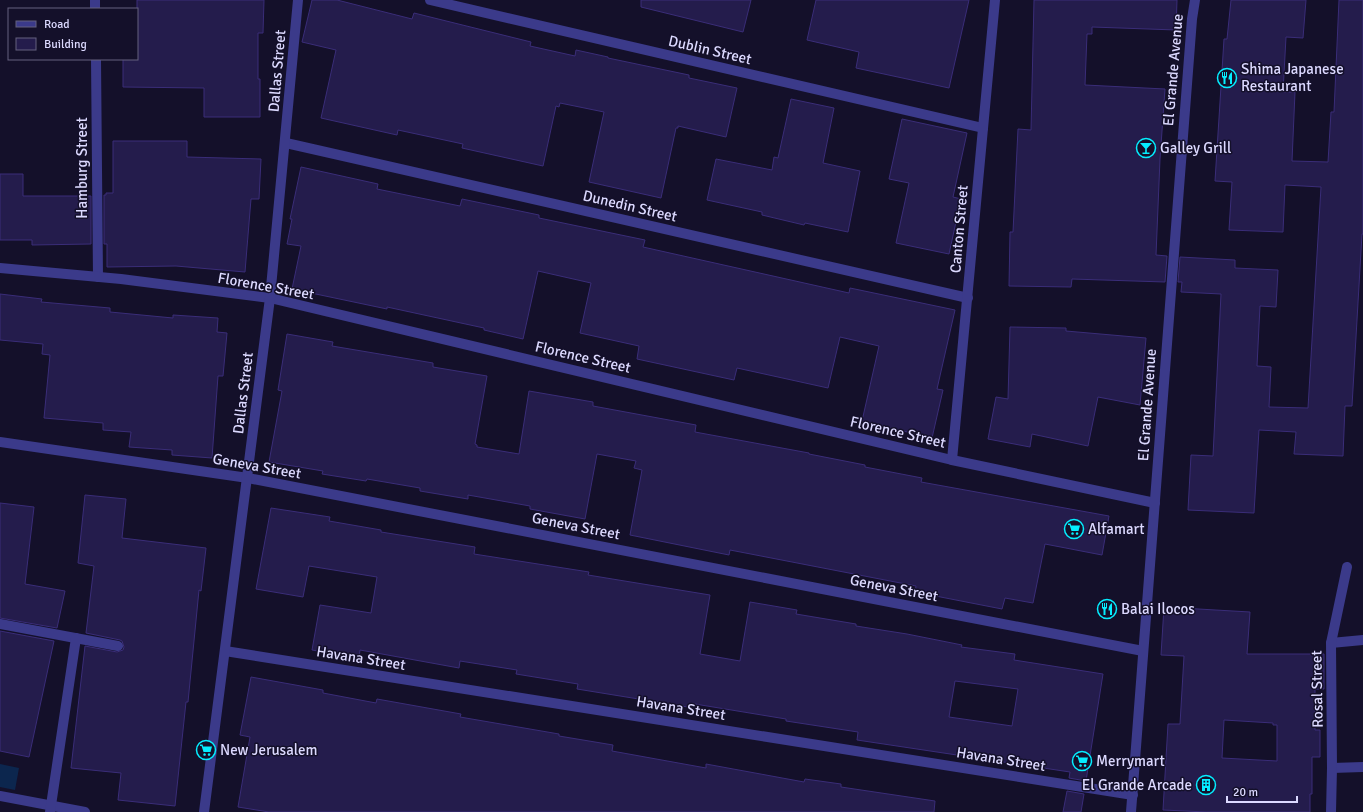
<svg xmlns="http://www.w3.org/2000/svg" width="1363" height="812" font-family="Signika,sans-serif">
<rect width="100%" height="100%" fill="#14102a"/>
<polygon fill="#0c264e" points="0,764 19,768 15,790 0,787"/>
<g fill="#241c4c" stroke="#3a2d78" fill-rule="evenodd">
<polygon points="137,0 264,0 263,33 258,33 258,79 260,79 260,117 204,117 204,88 123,87 123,59 137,59"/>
<polygon points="312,0 337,0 412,19 414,13 531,42 530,46 575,56 576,50 608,57 608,58 689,75 689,78 737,88 726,137 678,126 678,128 676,128 661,198 589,182 604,112 560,103 559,107 556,106 543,166 462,148 463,144 398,130 397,135 321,118 336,50 302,42"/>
<polygon points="641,0 751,0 743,32 641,7"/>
<polygon points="816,0 969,0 949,88 856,68 859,52 807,40"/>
<polygon points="1034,0 1177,0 1176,30 1092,27 1092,34 1087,34 1085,85 1165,89 1160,159 1156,255 1167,256 1165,282 1072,279 1071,287 1009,286 1010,232 1013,232 1018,129 1031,130"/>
<polygon points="1231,0 1306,0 1303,38 1286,37 1283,92 1295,92 1292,161 1328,162 1331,112 1334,112 1339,0 1363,0 1363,234 1362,234 1352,406 1345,406 1343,456 1294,454 1296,432 1259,430 1254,513 1188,510 1191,455 1213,456 1221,294 1181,292 1182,282 1178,282 1180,257 1235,260 1235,268 1278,270 1276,307 1260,306 1257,366 1271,367 1269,407 1308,408 1321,187 1285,185 1283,232 1229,230 1232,182 1215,181 1224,39 1227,39"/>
<polygon points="791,99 834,108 823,163 860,171 848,232 805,223 804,225 762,215 762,212 707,200 716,159 772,170 774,157 778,158"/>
<polygon points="902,119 967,133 953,197 961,199 949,254 896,243 909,183 889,179"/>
<polygon points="113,141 187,141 187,157 261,159 259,199 251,199 245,272 176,266 107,267 107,244 104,244 104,195 106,195 106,193 113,193"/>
<polygon points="301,167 378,184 377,189 460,206 462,199 539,215 539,218 645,240 643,247 849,293 850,288 955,310 937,389 943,390 932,438 862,421 879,346 840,337 828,388 737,368 734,380 637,359 639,346 580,333 591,283 538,271 523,339 484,330 484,328 387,307 387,309 292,289 301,246 287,244 292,219 290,219"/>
<polygon points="0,174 23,174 23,196 91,196 91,244 32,245 32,240 0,240"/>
<polygon points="0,294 42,299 41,302 110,308 110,312 173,318 173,315 218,318 217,332 227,333 223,376 218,376 212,458 172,455 172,450 129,447 131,432 103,430 103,423 44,418 50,355 42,354 43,344 0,340"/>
<polygon points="1010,327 1066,328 1066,331 1146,338 1140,405 1098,397 1088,446 1032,434 1030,447 988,439 996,397 1008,399"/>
<polygon points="287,334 333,342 332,346 433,363 433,367 487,376 475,444 477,445 477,447 519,454 529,391 593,402 593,406 696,425 695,432 809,453 809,454 865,465 865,467 922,478 921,482 1109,516 1102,555 1045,544 1033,603 1005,598 1002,609 915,592 916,586 730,550 729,555 630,535 642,470 634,468 636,461 597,454 585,519 530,509 530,506 468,495 468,499 420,491 420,488 367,479 366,481 322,474 323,471 269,462 282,391 278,390"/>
<polygon points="85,495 126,499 122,538 206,548 201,591 199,590 188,702 186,702 175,806 118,800 121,773 71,768 85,646 117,652 123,650 124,647 122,641 120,640 86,633 94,566 78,563"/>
<polygon points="0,503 34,507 25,584 65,591 57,628 0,618"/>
<path d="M271 508 330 517 329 521 381 530V532L475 547 474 554 589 572 588 575 710 595 700 654 740 661 750 602 797 610 796 614 856 624V626L907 634 962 645 961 647 1015 654 1014 660 1103 674 1086 781 1069 778 1070 772 857 740 858 732 786 721V719L695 704 694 708 577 689 578 684 516 674 517 670 460 661 459 668 360 650 359 658 312 650 320 605 371 613 377 577 309 566 303 597 256 589ZM955 681 1018 689 1012 726 949 717Z"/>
<path d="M1164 607 1250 612 1247 654H1324V689H1315V730H1320V757H1312V794H1310V812H1207L1163 810 1168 724H1180L1184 656 1161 655ZM1224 720 1273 723V725H1277V761L1222 758Z"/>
<polygon points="0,631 54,641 29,757 0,751"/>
<polygon points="251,677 323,690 323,693 376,703 377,699 461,714 460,717 559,734 559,736 613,745 612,751 706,768 706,764 804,782 805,779 841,784 841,787 935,801 934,812 269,812 238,807 250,737 240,735"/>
<polygon points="1067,791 1084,794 1081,812 1063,812"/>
</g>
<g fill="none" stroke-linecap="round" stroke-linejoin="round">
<g stroke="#3b3a8a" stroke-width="10">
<polyline points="95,0 95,9"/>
<polyline points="430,0 983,128"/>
<polyline points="96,59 98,277"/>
<polyline points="286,143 968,298"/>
<polyline points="0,268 121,279 270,298 952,460 1155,503"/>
<polyline points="0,442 248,478 1143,651"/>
<polyline points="952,460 995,0"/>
<polyline points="0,624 118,646"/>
<polyline points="1331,643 1363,640"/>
<polyline points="225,651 1133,795"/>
<polyline points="1332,768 1363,767"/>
<polyline points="0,796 85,812"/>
<polyline points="50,812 76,638"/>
<polyline points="204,812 270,298 298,0"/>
<polyline points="1131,812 1192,19 1195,0"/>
<polyline points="1331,812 1332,768 1331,643 1347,567"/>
</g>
</g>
<defs>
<symbol id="restaurant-ring" viewBox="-11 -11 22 22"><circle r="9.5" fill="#14102a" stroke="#05eeff" stroke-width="1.5"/><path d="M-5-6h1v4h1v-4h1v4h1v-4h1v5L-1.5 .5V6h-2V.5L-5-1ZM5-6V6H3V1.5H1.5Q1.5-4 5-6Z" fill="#05eeff"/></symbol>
<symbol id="bar-ring" viewBox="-11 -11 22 22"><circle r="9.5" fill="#14102a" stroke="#05eeff" stroke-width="1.5"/><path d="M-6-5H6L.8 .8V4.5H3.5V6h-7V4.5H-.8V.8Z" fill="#05eeff"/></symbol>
<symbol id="supermarket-ring" viewBox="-11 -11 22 22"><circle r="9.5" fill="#14102a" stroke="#05eeff" stroke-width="1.5"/><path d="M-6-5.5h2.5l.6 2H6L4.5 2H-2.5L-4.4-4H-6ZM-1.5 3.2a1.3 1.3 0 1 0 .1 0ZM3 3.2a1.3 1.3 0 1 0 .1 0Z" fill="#05eeff"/></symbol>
<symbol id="building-ring" viewBox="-11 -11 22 22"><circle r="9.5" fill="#14102a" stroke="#05eeff" stroke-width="1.5"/><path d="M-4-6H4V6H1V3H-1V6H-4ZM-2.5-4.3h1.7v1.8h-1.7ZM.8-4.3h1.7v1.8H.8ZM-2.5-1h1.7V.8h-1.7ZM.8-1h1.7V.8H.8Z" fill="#05eeff"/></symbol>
</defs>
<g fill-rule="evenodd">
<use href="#restaurant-ring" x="1216" y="67" width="22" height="22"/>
<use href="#bar-ring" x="1135" y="137" width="22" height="22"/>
<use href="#supermarket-ring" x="1063" y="518" width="22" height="22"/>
<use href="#restaurant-ring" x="1096" y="598" width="22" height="22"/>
<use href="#supermarket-ring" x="195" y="739" width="22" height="22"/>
<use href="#supermarket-ring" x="1071" y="750" width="22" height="22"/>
<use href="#building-ring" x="1195" y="774" width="22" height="22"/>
</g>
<g text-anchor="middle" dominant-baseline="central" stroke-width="3" stroke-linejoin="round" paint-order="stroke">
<g font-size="15" fill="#dcd9ff" stroke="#14102a">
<text transform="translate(710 50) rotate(13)">Dublin Street</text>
<text transform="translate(1173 70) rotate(-85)">El Grande Avenue</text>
<text transform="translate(277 71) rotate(-85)">Dallas Street</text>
<text transform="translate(82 168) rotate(-90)">Hamburg Street</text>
<text transform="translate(630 206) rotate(13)">Dunedin Street</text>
<text transform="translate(959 229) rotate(-85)">Canton Street</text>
<text transform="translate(266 286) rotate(10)">Florence Street</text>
<text transform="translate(583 357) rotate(13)">Florence Street</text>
<text transform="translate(243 393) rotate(-83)">Dallas Street</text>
<text transform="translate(1147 405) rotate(-86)">El Grande Avenue</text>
<text transform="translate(898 432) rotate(13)">Florence Street</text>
<text transform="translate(257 466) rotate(10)">Geneva Street</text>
<text transform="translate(576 526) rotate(11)">Geneva Street</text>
<text transform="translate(894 588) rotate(11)">Geneva Street</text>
<text transform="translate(361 658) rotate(9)">Havana Street</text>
<text transform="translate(1317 689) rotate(-91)">Rosal Street</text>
<text transform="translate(681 708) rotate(9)">Havana Street</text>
<text transform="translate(1001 759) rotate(9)">Havana Street</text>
</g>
<g font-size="15" fill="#dcd9ff" stroke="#14102a" text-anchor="start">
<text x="1241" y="69">Shima Japanese<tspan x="1241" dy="17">Restaurant</tspan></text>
<text x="1160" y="148">Galley Grill</text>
<text x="1088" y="529">Alfamart</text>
<text x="1121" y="609">Balai Ilocos</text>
<text x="220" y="750">New Jerusalem</text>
<text x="1096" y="761">Merrymart</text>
<text x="1192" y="785" text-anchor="end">El Grande Arcade</text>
</g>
</g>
<rect x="8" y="8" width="130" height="52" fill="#14102a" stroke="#64607f"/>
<rect x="16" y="21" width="20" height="6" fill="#3b3a8a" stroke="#64607f"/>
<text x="44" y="28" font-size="12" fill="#dcd9ff">Road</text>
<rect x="16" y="38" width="20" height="12" fill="#241c4c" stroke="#64607f"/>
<text x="44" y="48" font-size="12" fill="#dcd9ff">Building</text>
<path d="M1227 796v6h70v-6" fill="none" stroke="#dcd9ff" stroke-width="2"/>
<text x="1233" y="796" font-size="12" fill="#dcd9ff" stroke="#14102a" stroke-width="3" paint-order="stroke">20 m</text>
</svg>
